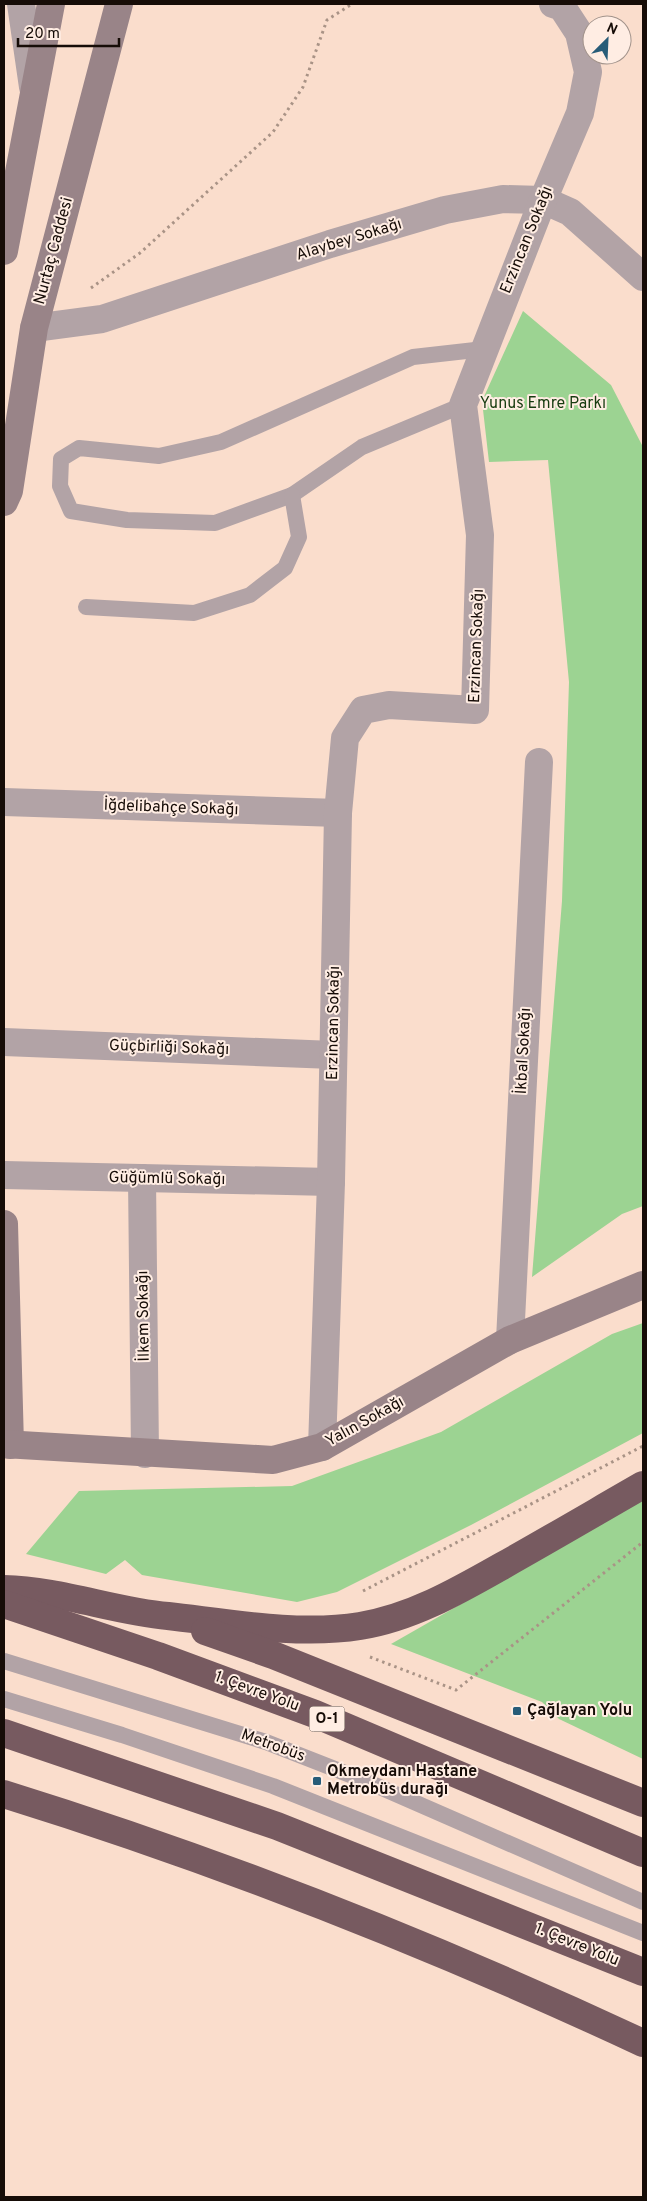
<svg xmlns="http://www.w3.org/2000/svg" width="647" height="2201" font-family="Overpass,sans-serif">
<rect width="100%" height="100%" fill="#faddcc"/>
<g fill="#9cd392">
<polygon points="523,311 611,385 643,447 643,1206 622,1214 532,1277 562,901 569,682 548,460 489,462 482,401"/>
<polygon points="643,1323 643,1433 471,1525 337,1592 297,1602 142,1575 125,1560 106,1574 26,1554 79,1491 292,1486 441,1432 612,1334"/>
<polygon points="643,1500 643,1759 559,1719 542,1702 391,1644"/>
</g>
<g fill="none" stroke-linecap="round" stroke-linejoin="round">
<g stroke="#a99386" stroke-width="3" stroke-dasharray="2.5 4" stroke-linecap="butt">
<polyline points="91,288 140,253 273,132 303,87 327,20 352,4"/>
<polyline points="363,1591 643,1446"/>
<polyline points="370,1657 456,1690 643,1542"/>
</g>
<g stroke="#b2a3a6" stroke-width="16">
<polyline points="463,405 362,447 292,495 215,523 127,520 71,511 60,486 61,459 79,448 159,456 221,442 413,357 484,349"/>
<polyline points="86,607 194,613 250,595 285,568 299,537 292,495"/>
<polyline points="4,1661 266,1742 368,1782 643,1902"/>
<polyline points="4,1699 122,1735 273,1786 643,1933"/>
</g>
<g stroke="#b2a3a6" stroke-width="28">
<polyline points="21,4 33,87"/>
<polyline points="34,328 102,319 330,244 445,210 503,199 543,200 570,212 643,277"/>
<polyline points="4,802 338,813"/>
<polyline points="4,1042 333,1055"/>
<polyline points="4,1175 331,1182"/>
<polyline points="142,1178 145,1454"/>
<polyline points="510,1340 539,762"/>
<polyline points="322,1447 331,1182 338,813 345,738 363,710 389,705 475,710 480,535 463,405 543,200 580,113 588,72 579,33 562,7 553,4"/>
</g>
<g stroke="#998488" stroke-width="28">
<polyline points="4,251 51,4"/>
<polyline points="4,502 9,491 34,328 119,4"/>
<polyline points="4,1224 10,1445"/>
<polyline points="4,1444 273,1460 322,1447 510,1340 643,1285"/>
</g>
<g stroke="#775a60" stroke-width="28">
<path d="M4 1589C60 1590 113 1611 168 1616 229 1623 299 1636 360 1626 411 1618 458 1591 502 1566 550 1539 596 1512 643 1485"/>
<polyline points="4,1604 158,1656 315,1714 643,1853"/>
<polyline points="205,1631 273,1655 643,1803"/>
<polyline points="4,1733 277,1826 643,1972"/>
<path d="M4 1794C223 1862 435 1946 643 2043"/>
</g>
</g>
<g fill="#285c78" stroke="#ffede3" stroke-width="2">
<rect x="512" y="1706" width="10" height="10" rx="2.5"/>
<rect x="312" y="1776" width="10" height="10" rx="2.5"/>
</g>
<g text-anchor="middle" dominant-baseline="central" stroke-width="4" stroke-linejoin="round" paint-order="stroke">
<rect fill="#ffede3" stroke="#5c5049" stroke-width="1" x="309.5" y="1706.5" width="35" height="25" rx="4"/>
<g font-size="15" font-weight="bold" fill="#160c07">
<text x="327" y="1719">O-1</text>
</g>
<g font-size="16" fill="#160c07" stroke="#ffede3">
<text transform="translate(349 240) rotate(-17)">Alaybey Sokağı</text>
<text transform="translate(527 240) rotate(-68)">Erzincan Sokağı</text>
<text transform="translate(54 251) rotate(-75)">Nurtaç Caddesi</text>
<text transform="translate(477 646) rotate(-88)">Erzincan Sokağı</text>
<text transform="translate(171 808) rotate(2)">İğdelibahçe Sokağı</text>
<text transform="translate(334 1023) rotate(-89)">Erzincan Sokağı</text>
<text transform="translate(169 1048) rotate(2)">Güçbirliği Sokağı</text>
<text transform="translate(524 1051) rotate(-87)">İkbal Sokağı</text>
<text transform="translate(167 1179) rotate(1)">Güğümlü Sokağı</text>
<text transform="translate(144 1316) rotate(-91)">İlkem Sokağı</text>
<text transform="translate(365 1422) rotate(-29)">Yalın Sokağı</text>
<text transform="translate(257 1692) rotate(20)">1. Çevre Yolu</text>
<text transform="translate(273 1746) rotate(20)">Metrobüs</text>
<text transform="translate(577 1945) rotate(22)">1. Çevre Yolu</text>
</g>
<g font-size="16" fill="#173c10" stroke="#ffede3">
<text x="543" y="404">Yunus Emre Parkı</text>
</g>
<g font-size="16" font-weight="bold" fill="#160c07" stroke="#ffede3" text-anchor="start">
<text x="527" y="1711">Çağlayan Yolu</text>
<text x="327" y="1772">Okmeydanı Hastane<tspan x="327" dy="18">Metrobüs durağı</tspan></text>
</g>
</g>
<rect width="647" height="2201" fill="none" stroke="#160c07" stroke-width="10"/>
<g transform="translate(607 40) rotate(24)"><circle r="24" fill="#ffede3" stroke="#a2938b"/>
<path d="M0-4L9 19L0 12L-9 19Z" fill="#285c78"/>
<text y="-8" font-size="14" font-weight="bold" text-anchor="middle" fill="#160c07">N</text>
</g>
<path d="M18 38v8h101v-8" fill="none" stroke="#160c07" stroke-width="2.5"/>
<text x="25" y="38" font-size="15" fill="#160c07" stroke="#ffede3" stroke-width="4" paint-order="stroke">20 m</text>
</svg>
